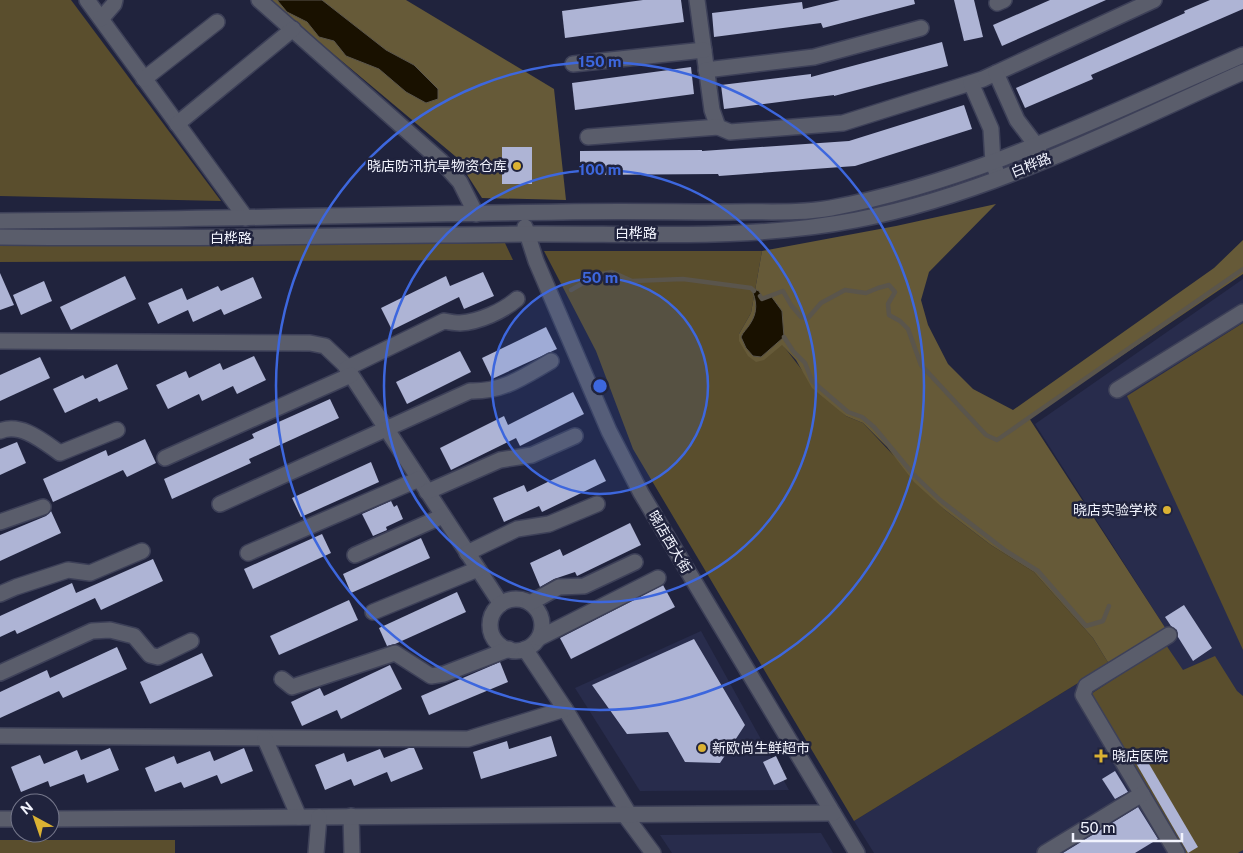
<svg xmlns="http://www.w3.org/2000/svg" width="1243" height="853" font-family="'Public Sans','Noto Sans SC',sans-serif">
<rect width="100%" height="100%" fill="#20233d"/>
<g fill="#282c4c">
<polygon points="1243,279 1243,853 874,853 854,821 1166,629 1035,424"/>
<polygon points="701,631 789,790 640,791 575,688"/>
<polygon points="821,833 833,853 672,853 660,835"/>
</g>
<g fill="#5a4e2d">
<polygon points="0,0 71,0 221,201 0,196"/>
<polygon points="505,243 513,260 0,262 0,246"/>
<polygon points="544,251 762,251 751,313 739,334 782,344 802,370 846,416 863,423 945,510 991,545 1034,572 1093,638 1109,664 854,821 633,449 596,351"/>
<polygon points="1243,323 1243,650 1127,396"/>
<polygon points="1166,645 1183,670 1215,656 1237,691 1243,696 1243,850 1238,853 1186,853 1091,694"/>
<rect x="0" y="840" width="175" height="13"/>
</g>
<g fill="#665a38">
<polygon points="269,0 406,0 554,89 566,200 482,198 455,156"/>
<polygon points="996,204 929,272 921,300 928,325 948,364 973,389 1013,410 1214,268 1243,240 1243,274 1029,418 1166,629 1109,664 1093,638 1034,572 991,545 945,510 914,482 887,447 863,423 846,416 812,388 796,360 782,345 764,360 756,362 748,356 739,341 739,334 751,313 762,251 896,226"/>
</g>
<g fill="#191100" stroke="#5a554c">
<polygon points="277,0 322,0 386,50 414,65 438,89 438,99 426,103 406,92 379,69 346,56 334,41 319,37 307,22 287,12"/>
<path d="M751 288 759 291 763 299 771 296 782 311 784 337 761 357 753 356 746 348 741 337C743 332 747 329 750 324 758 312 757 301 751 288Z"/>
</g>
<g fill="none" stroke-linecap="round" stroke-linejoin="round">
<g stroke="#5a554c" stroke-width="4.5">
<polyline points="571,290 597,275 612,272 632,281 683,279 751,288 754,291"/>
<polyline points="760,296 762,299 783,291 791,305 801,317 808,318 821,303 845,290 866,293 878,288 889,285 895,292 888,304 889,315 900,321 908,329 921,365 986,435 997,440 1243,269"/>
<polyline points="784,337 793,351 805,363 812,381 848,412 862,417 874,427 913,474 940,500 1006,551 1038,571 1086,626 1103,621 1109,606"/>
</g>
</g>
<g fill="#aeb4d5">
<polygon points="643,0 681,0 684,22 565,38 562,11"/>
<polygon points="840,0 914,0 915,4 823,28 821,23 714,37 712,13 802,2 803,9"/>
<polygon points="954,0 974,0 983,37 964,41"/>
<polygon points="1050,0 1106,0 1002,46 993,25"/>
<polygon points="1210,0 1243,0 1243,9 1091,75 1093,79 1025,108 1016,88 1185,13 1184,11"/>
<polygon points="942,42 948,66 834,96 834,95 724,109 721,85 811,74 811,77"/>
<polygon points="691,67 694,94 575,110 572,83"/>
<polygon points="964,105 972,129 855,166 719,176 718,174 580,175 580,151 702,150 702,151 849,141"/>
<rect x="502" y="147" width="30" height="37"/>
<polygon points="483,272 494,296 464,309 459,297 392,330 381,308 446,276 450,286"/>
<polygon points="0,273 14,305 0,310"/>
<polygon points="125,276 136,299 71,330 60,307"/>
<polygon points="253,277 262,298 224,315 221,309 193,322 188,310 158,324 148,303 182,288 187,300 218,286 221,291"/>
<polygon points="44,281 52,301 21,315 13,295"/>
<polygon points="546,327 557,349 492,379 482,358"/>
<polygon points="460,351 471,372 407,404 396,382"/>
<polygon points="254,356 266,380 237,394 233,386 202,401 199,394 168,409 156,385 186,371 189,378 220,363 223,370"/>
<polygon points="40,357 50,378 0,401 0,375"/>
<polygon points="117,364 128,389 99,402 97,398 65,413 53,389 83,375 85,379"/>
<polygon points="573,392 584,414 520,446 516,438 451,470 440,448 504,416 508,425"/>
<polygon points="330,399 339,418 249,459 251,463 172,499 164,479 254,438 252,434"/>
<polygon points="145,439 156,463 127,477 123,470 53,502 43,479 106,450 108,456"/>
<polygon points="17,442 26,463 0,475 0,449"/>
<polygon points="595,459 606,481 542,512 539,506 504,522 493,498 524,485 527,492"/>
<polygon points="371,462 379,482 301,517 292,498"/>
<polygon points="391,501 394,507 397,505 403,519 386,527 387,530 373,536 362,514"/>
<polygon points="51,511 61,533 0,561 0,535 46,516"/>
<polygon points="630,523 641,545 577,576 575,572 554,579 540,587 530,563 560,549 563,556"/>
<polygon points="322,534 331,553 253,589 244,569"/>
<polygon points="421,538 430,558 351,593 343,574"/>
<polygon points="153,559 163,581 101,610 95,598 17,634 15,630 0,637 0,616 72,583 76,593"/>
<polygon points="663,585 675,607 571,659 560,638"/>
<polygon points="457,592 466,612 395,644 387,646 379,628"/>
<polygon points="349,600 358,620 279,655 270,636"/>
<polygon points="1184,605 1212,648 1193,661 1178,637 1177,630 1171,626 1165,617"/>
<polygon points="694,639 745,725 720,763 685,762 668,732 627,734 592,685"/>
<polygon points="117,647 127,669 63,698 59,691 0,718 0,692 47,670 50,678"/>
<polygon points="202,653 213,676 150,704 140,682"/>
<polygon points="500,662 508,682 429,715 421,696"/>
<polygon points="390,665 402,689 341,719 337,710 302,726 291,702 320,688 324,696"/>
<polygon points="551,736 557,756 481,779 473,752 507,741 509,749"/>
<polygon points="110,748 119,770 87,783 84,774 50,787 48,781 21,792 11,767 40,755 44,764 77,750 81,760"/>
<polygon points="244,748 253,771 221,784 217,775 184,788 181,782 155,792 145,768 174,756 177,764 210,751 214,761"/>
<polygon points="409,748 414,748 423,769 391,782 387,772 354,786 351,779 325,790 315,765 344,753 347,762 380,749 384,758"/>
<polygon points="776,756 787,779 774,785 763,762"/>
<polygon points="1145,757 1198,847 1188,853 1136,763"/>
<polygon points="1115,771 1128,792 1115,799 1102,779"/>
<polygon points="1138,807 1158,839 1135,853 1063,853"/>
</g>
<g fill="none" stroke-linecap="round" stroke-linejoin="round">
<defs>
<g id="minor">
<polyline points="87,0 246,218"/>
<polyline points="259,0 441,161 460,182 476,214"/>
<polyline points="697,0 712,110 718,127 730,132 843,123 983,79 1154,0"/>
<polyline points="997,3 1004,0"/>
<polyline points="101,19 114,4 115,0"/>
<polyline points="573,64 704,50"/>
<polyline points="706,70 814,57 921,28"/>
<polyline points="996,73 1017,120 1036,145 1039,152"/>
<polyline points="144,79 217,22"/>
<polyline points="971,83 991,129 993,163 996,171"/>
<polyline points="177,124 293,29"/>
<polyline points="588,137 718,127"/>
<path d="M0 221C188 220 375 214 562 212 618 211 673 212 729 212 762 211 798 214 831 208 976 181 1109 113 1243 55"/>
<polyline points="525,227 536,261 609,431 641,493 857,853"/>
<path d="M0 237C175 239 349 236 524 234 634 233 747 241 856 220 988 195 1120 127 1243 72"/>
<polyline points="0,341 310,343 325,346 344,364 501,604"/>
<path d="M347 368 444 321C449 322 455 323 460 323 479 322 503 311 517 299"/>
<polyline points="1117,390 1243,312"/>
<path d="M0 431C21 422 44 442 60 453L117 430"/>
<polyline points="165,458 351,375"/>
<polyline points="427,492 500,460 532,455 575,436"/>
<path d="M220 504 470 391C503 392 523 377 551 361"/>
<polyline points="0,522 43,507"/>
<polyline points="248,553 419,479"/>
<polyline points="467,553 517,529 549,524 597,504"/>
<polyline points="355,555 443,516"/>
<polyline points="0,594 16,587 68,570 90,573 142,551"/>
<circle cx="516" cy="625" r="26"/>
<polyline points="530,603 559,587 584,586 635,562"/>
<polyline points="373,612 478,569"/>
<polyline points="1169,635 1086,686 1083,695 1177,853"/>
<polyline points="539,638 658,578"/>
<polyline points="525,649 565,709 629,814"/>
<polyline points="0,673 92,631 110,630 134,636 150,655 158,657 191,641"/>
<polyline points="282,679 292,687 395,653 431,676 444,674 509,649"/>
<polyline points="0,736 468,739 565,709"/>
<polyline points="265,739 299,817"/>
<polyline points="624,814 653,853"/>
<polyline points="351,816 352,853"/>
<polyline points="0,819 20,819"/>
<polyline points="50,819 833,813"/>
<polyline points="316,853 319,817"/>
<polyline points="1045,853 1142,794"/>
</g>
</defs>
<use href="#minor" stroke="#3d4058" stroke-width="18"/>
<use href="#minor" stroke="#5a5d6b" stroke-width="15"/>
</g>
<circle cx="600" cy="386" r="108" fill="#3d67de" fill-opacity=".12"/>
<g fill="none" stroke="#3d67de" stroke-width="2.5">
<circle cx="600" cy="386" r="108"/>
<circle cx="600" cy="386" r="216"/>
<circle cx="600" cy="386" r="324"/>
</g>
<g fill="#dbb233" stroke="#20233d" stroke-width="2">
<circle cx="517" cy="166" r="5"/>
<circle cx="1167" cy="510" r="5"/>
<circle cx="702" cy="748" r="5"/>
<path d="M1098.5 748.5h5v5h5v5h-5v5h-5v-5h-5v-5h5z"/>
</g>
<g text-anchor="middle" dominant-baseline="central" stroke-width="5" stroke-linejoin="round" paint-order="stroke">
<g font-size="14" fill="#f1f3fd" stroke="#20233d">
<text transform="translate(1031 165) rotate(-22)">白桦路</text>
<text x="636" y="233">白桦路</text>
<text x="231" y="238">白桦路</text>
<text transform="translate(670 542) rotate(59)">晓店西大街</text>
</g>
<g font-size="14" fill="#f1f3fd" stroke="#20233d" text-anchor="end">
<text x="507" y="166">晓店防汛抗旱物资仓库</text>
<text x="1157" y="510">晓店实验学校</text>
<text x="712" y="748" text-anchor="start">新欧尚生鲜超市</text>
<text x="1112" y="756" text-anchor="start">晓店医院</text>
</g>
</g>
<circle cx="600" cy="386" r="8" fill="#3d67de" stroke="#20233d" stroke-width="2.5"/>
<g font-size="15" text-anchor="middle" font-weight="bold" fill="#3d67de" stroke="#20233d" stroke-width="5" stroke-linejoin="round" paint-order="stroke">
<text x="600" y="67">150 m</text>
<text x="600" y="175">100 m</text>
<text x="600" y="283">50 m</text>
</g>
<g transform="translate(35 818) rotate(320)"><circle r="24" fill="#20233d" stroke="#74768a"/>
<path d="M0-4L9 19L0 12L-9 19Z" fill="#dbb233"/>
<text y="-8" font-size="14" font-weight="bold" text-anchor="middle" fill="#f1f3fd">N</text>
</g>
<path d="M1073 833v8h109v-8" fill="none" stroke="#f1f3fd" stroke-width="2.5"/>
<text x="1080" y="833" font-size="15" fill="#f1f3fd" stroke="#20233d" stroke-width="4" paint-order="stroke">50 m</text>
</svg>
